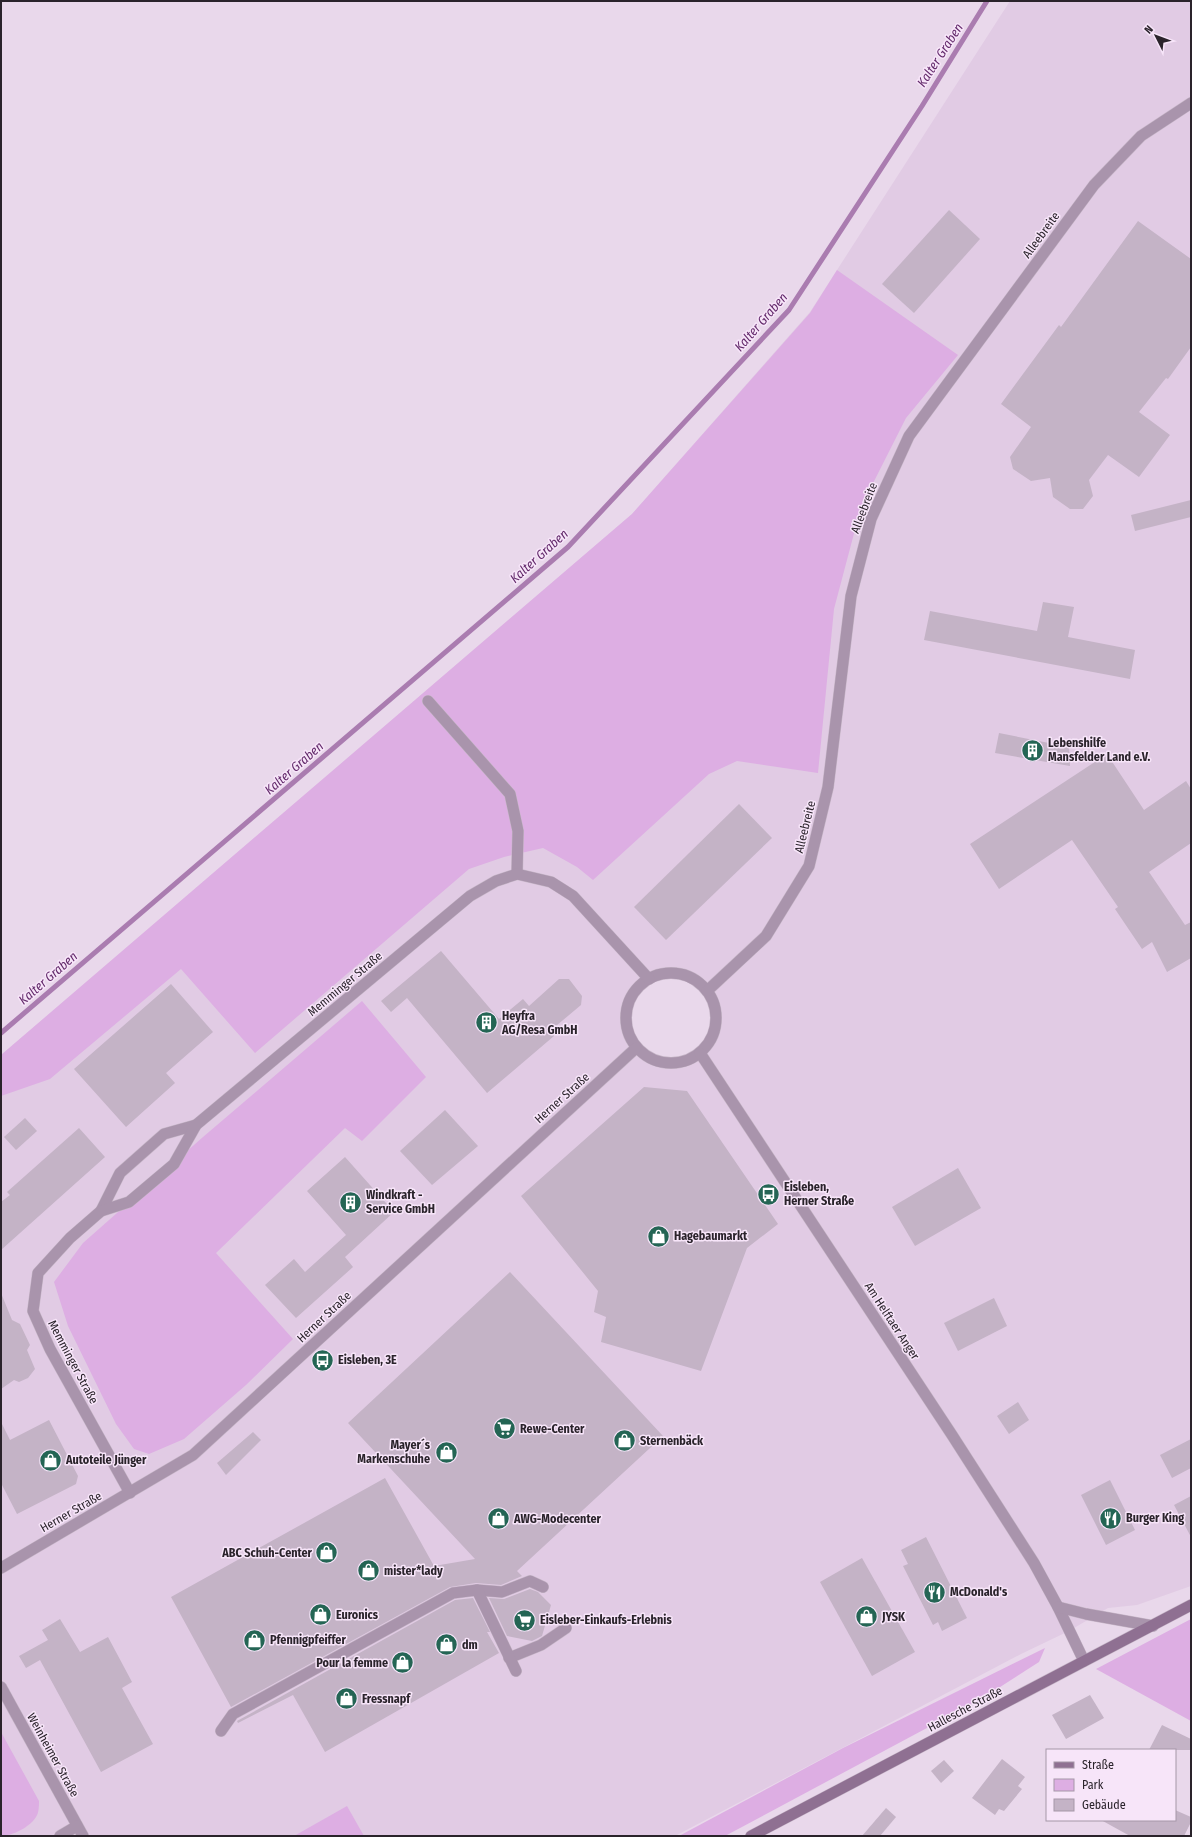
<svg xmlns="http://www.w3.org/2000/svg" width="1192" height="1837" font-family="'Fira Sans Condensed',sans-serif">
<rect width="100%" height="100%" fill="#e9d8eb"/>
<path fill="#e1cbe4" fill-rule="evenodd" d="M1010 1H1191V1586L1137 1605 1108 1608 1069 1631 1021 1654 675 1836H1V1055L632 514 810 312ZM673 973 686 976 697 981 707 990 713 1002 716 1016 715 1030 709 1042 700 1053 690 1059 679 1063 667 1064 656 1061 645 1056 636 1048 630 1039 626 1028 625 1017 627 1005 632 994 639 986 649 979 661 974Z"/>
<g fill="#ddaee3">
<polygon points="837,270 958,355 906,418 861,507 834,609 818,773 737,761 709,774 593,880 577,867 543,848 504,857 469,869 255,1053 181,969 50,1079 1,1096 1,1055 632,514 810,313"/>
<polygon points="362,1001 426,1077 362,1141 345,1128 216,1253 293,1339 246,1385 184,1439 149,1454 134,1449 116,1424 68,1326 54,1282 83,1243 203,1137"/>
<polygon points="1191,1619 1191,1721 1096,1669"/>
<polygon points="1045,1648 1039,1662 983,1698 725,1836 679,1836 843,1748"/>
<path d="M1 1732 39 1801C39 1805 39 1813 36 1817 30 1827 12 1836 1 1836Z"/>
<polygon points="347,1806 364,1836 294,1836"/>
</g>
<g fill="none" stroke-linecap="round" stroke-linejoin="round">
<polyline stroke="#aa7cb0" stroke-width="5" points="1,1033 568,547 789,310 922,106 987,1"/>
</g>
<g fill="#c4b3c6">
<polygon points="949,210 980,239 914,313 882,284"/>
<polygon points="1138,221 1191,259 1191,347 1168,379 1166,378 1139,412 1170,435 1139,477 1108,455 1089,480 1093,496 1083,509 1070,509 1053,497 1050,478 1031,481 1013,469 1010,457 1031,427 1001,404 1059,325 1061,327"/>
<polygon points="1191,500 1191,517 1135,531 1131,515"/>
<polygon points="1043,602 1074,607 1068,637 1135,650 1130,679 924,640 930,611 1037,631"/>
<polygon points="999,733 1069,747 1070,766 995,753"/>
<polygon points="1107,754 1144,810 1186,781 1191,789 1191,843 1149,872 1185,925 1191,922 1191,958 1167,972 1152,942 1142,949 1115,909 1118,907 1072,840 999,889 970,844"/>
<polygon points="739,804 772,838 666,940 634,907"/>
<polygon points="441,951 499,1019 523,999 529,1006 559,979 569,979 582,996 581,1005 550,1031 554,1036 487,1093 407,998 391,1012 381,1001"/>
<polygon points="171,984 213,1032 166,1073 175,1083 126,1127 74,1069"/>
<polygon points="644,1087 687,1091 778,1224 747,1248 701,1371 601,1342 606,1317 594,1312 598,1291 521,1196"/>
<polygon points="445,1110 478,1146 432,1185 400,1151"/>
<polygon points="25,1118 37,1131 16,1150 4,1137"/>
<polygon points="79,1128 105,1157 1,1250 1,1202 10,1195 7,1192"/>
<polygon points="345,1157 394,1212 345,1257 353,1267 296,1318 265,1285 294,1259 305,1272 346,1235 307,1191"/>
<polygon points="958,1168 981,1208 915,1246 892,1207"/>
<polygon points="510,1272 663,1436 517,1571 522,1576 501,1585 476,1583 450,1587 231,1707 171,1597 385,1478 434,1566 475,1559 348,1423"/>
<polygon points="1,1293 12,1320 20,1324 30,1345 27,1350 35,1369 28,1378 19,1382 14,1380 1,1389"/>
<polygon points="994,1298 1007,1326 958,1351 944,1323"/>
<polygon points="1018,1402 1029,1420 1009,1434 997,1416"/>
<polygon points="49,1420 78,1476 76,1484 17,1514 1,1483 1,1422 10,1440"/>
<polygon points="253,1432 261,1440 226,1475 217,1463"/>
<polygon points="1191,1439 1191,1468 1172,1478 1160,1455"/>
<polygon points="1110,1480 1135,1530 1106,1545 1081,1495"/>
<polygon points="1191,1496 1191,1537 1174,1505"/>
<polygon points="926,1537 967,1618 942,1631 938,1622 933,1625 903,1566 908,1564 901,1550"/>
<polygon points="862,1558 915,1652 872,1676 820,1582"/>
<polygon points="530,1589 538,1592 551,1605 542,1636 532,1641 507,1636 489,1598 504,1599"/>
<polygon points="473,1598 490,1632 487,1632 499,1653 325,1752 293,1695 238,1723 237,1721 455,1600"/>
<polygon points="60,1619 80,1652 108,1637 132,1682 122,1688 153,1744 101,1772 40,1660 26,1668 19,1656 48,1640 42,1630"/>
<polygon points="1090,1695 1104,1718 1066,1739 1052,1715"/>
<polygon points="1162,1725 1191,1739 1191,1750 1149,1750"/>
<polygon points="1002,1759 1025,1777 1018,1786 1022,1789 1004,1811 999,1809 995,1815 972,1798"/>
<polygon points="944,1760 954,1771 941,1783 931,1771"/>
<polygon points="886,1808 896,1817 880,1836 862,1836"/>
<polygon points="1175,1810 1191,1817 1191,1822 1184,1836 1130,1836 1101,1820 1175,1820"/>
</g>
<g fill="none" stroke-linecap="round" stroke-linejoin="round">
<defs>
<g id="pedestrian">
<polyline points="477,1590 502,1592 530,1581 543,1587"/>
<polyline points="509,1658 541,1645 566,1628"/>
<polyline points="221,1731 233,1714 453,1593 477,1590 516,1671"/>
</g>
<g id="minor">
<polyline points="428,701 510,794 518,831 517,874"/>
<circle cx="671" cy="1018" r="45"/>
<polyline points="707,991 766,936 809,866 828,787 851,596 871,519 909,436 1094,185 1141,136 1191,103"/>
<polyline points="700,1053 952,1435 1034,1563 1058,1607 1084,1661"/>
<polyline points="101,1211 120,1173 164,1134 196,1125"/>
<polyline points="130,1493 50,1349 33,1311 38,1273 70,1238 101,1211 129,1202 174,1164 196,1125 470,896 496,881 517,874 551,882 573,896 649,979"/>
<polyline points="1,1568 193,1455 636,1048"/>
<polyline points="1058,1607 1086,1614 1153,1626"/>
<polyline points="1,1687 83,1836"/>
<polyline points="60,1836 77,1826"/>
</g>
<polyline id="secondary" points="751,1836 1191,1605"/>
</defs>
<use href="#pedestrian" stroke="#c7b7c8" stroke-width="12"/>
<use href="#minor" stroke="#c7b7c8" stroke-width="12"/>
<use href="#secondary" stroke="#c7b7c8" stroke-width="12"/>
<use href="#pedestrian" stroke="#a994ac" stroke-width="11"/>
<use href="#minor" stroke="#a994ac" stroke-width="11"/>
<use href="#secondary" stroke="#8f7092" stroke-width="11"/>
</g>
<defs>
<symbol id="building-disc" viewBox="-11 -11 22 22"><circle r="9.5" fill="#246554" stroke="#f7e5f9"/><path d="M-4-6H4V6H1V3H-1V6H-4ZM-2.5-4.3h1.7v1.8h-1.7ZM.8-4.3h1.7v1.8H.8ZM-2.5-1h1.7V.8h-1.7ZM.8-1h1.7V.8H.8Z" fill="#fff"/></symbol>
<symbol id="bus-disc" viewBox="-11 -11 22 22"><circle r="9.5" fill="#246554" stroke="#f7e5f9"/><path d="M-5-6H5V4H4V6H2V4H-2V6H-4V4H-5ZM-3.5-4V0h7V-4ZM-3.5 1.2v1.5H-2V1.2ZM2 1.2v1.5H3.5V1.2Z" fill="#fff"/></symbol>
<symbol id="shop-disc" viewBox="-11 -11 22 22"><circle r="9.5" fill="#246554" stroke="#f7e5f9"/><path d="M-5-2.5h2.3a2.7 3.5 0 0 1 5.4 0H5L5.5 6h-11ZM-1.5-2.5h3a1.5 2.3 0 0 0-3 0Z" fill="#fff"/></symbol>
<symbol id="supermarket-disc" viewBox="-11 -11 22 22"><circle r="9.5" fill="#246554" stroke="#f7e5f9"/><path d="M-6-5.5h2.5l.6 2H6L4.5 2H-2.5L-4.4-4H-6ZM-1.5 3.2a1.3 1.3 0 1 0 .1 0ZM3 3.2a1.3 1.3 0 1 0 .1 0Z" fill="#fff"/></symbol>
<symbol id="restaurant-disc" viewBox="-11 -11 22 22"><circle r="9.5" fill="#246554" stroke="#f7e5f9"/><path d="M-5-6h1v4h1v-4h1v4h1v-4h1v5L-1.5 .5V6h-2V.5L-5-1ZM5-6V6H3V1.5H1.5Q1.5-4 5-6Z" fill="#fff"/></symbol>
</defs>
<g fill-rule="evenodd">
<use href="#building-disc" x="1020" y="738" width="25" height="25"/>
<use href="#building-disc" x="474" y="1010" width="25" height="25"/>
<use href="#bus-disc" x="756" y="1182" width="25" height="25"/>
<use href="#building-disc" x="338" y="1190" width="25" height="25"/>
<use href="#shop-disc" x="646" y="1224" width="25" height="25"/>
<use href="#bus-disc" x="310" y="1348" width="25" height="25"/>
<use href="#supermarket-disc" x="492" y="1416" width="25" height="25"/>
<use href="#shop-disc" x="612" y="1428" width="25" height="25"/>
<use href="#shop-disc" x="434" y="1440" width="25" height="25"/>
<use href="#shop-disc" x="38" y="1448" width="25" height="25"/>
<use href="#restaurant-disc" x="1098" y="1506" width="25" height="25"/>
<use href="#shop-disc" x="486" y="1506" width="25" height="25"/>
<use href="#shop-disc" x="314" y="1540" width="25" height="25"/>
<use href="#shop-disc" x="356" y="1558" width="25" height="25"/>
<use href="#restaurant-disc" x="922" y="1580" width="25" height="25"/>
<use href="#shop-disc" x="308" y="1602" width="25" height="25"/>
<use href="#shop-disc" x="854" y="1604" width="25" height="25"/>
<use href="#supermarket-disc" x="512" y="1608" width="25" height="25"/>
<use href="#shop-disc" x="242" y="1628" width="25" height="25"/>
<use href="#shop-disc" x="434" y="1632" width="25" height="25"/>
<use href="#shop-disc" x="390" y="1650" width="25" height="25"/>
<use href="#shop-disc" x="334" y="1686" width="25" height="25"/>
</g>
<g text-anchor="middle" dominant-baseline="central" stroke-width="3" stroke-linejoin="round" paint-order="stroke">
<g font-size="12" fill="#2a232b" stroke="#f7e5f9">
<text transform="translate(1041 235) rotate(-54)">Alleebreite</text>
<text transform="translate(864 508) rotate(-69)">Alleebreite</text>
<text transform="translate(805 827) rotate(-76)">Alleebreite</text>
<text transform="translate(345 984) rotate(-40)">Memminger Straße</text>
<text transform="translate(562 1098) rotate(-42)">Herner Straße</text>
<text transform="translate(324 1317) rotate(-43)">Herner Straße</text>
<text transform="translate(892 1321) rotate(57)">Am Helftaer Anger</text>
<text transform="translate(73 1362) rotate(62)">Memminger Straße</text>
<text transform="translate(71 1512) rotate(-30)">Herner Straße</text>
<text transform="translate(965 1709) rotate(-28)">Hallesche Straße</text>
<text transform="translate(53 1755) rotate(61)">Weinheimer Straße</text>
</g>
<g font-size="12" font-weight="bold" fill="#2a232b" stroke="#f7e5f9" text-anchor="start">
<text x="1048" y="743">Lebenshilfe<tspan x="1048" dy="14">Mansfelder Land e.V.</tspan></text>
<text x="502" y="1016">Heyfra<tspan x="502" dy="14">AG/Resa GmbH</tspan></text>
<text x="784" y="1187">Eisleben,<tspan x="784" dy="14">Herner Straße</tspan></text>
<text x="366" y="1195">Windkraft -<tspan x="366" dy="14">Service GmbH</tspan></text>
<text x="674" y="1236">Hagebaumarkt</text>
<text x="338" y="1360">Eisleben, 3E</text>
<text x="520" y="1429">Rewe-Center</text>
<text x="640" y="1441">Sternenbäck</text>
<text x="430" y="1445" text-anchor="end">Mayer´s<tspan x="430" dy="14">Markenschuhe</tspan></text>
<text x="66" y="1460">Autoteile Jünger</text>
<text x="1126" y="1518">Burger King</text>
<text x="514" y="1519">AWG-Modecenter</text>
<text x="312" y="1553" text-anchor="end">ABC Schuh-Center</text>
<text x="384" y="1571">mister*lady</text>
<text x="950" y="1592">McDonald's</text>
<text x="336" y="1615">Euronics</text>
<text x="882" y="1617">JYSK</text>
<text x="540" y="1620">Eisleber-Einkaufs-Erlebnis</text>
<text x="270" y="1640">Pfennigpfeiffer</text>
<text x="462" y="1645">dm</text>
<text x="388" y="1663" text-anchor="end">Pour la femme</text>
<text x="362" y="1699">Fressnapf</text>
</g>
<g font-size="13" font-style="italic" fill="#632a6b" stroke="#f7e5f9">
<text transform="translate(940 55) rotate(-57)">Kalter Graben</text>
<text transform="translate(761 322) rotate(-49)">Kalter Graben</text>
<text transform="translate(539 556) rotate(-42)">Kalter Graben</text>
<text transform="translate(294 768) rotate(-41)">Kalter Graben</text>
<text transform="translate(48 978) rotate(-41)">Kalter Graben</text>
</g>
</g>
<rect width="1192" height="1837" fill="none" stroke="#2a232b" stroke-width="4"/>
<rect x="1046" y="1749" width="130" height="72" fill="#f7e5f9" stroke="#a597a7"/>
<rect x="1054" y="1762" width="20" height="6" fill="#8f7092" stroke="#a597a7"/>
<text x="1082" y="1769" font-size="12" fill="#2a232b">Straße</text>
<rect x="1054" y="1779" width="20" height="12" fill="#ddaee3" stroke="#a597a7"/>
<text x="1082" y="1789" font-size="12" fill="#2a232b">Park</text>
<rect x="1054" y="1799" width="20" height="12" fill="#c4b3c6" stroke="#a597a7"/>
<text x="1082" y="1809" font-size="12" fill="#2a232b">Gebäude</text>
<g transform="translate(1156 36) rotate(312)" stroke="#f7e5f9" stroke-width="3" paint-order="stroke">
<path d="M0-3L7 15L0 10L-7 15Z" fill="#2a232b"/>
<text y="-6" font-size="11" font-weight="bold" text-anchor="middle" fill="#2a232b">N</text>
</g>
</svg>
